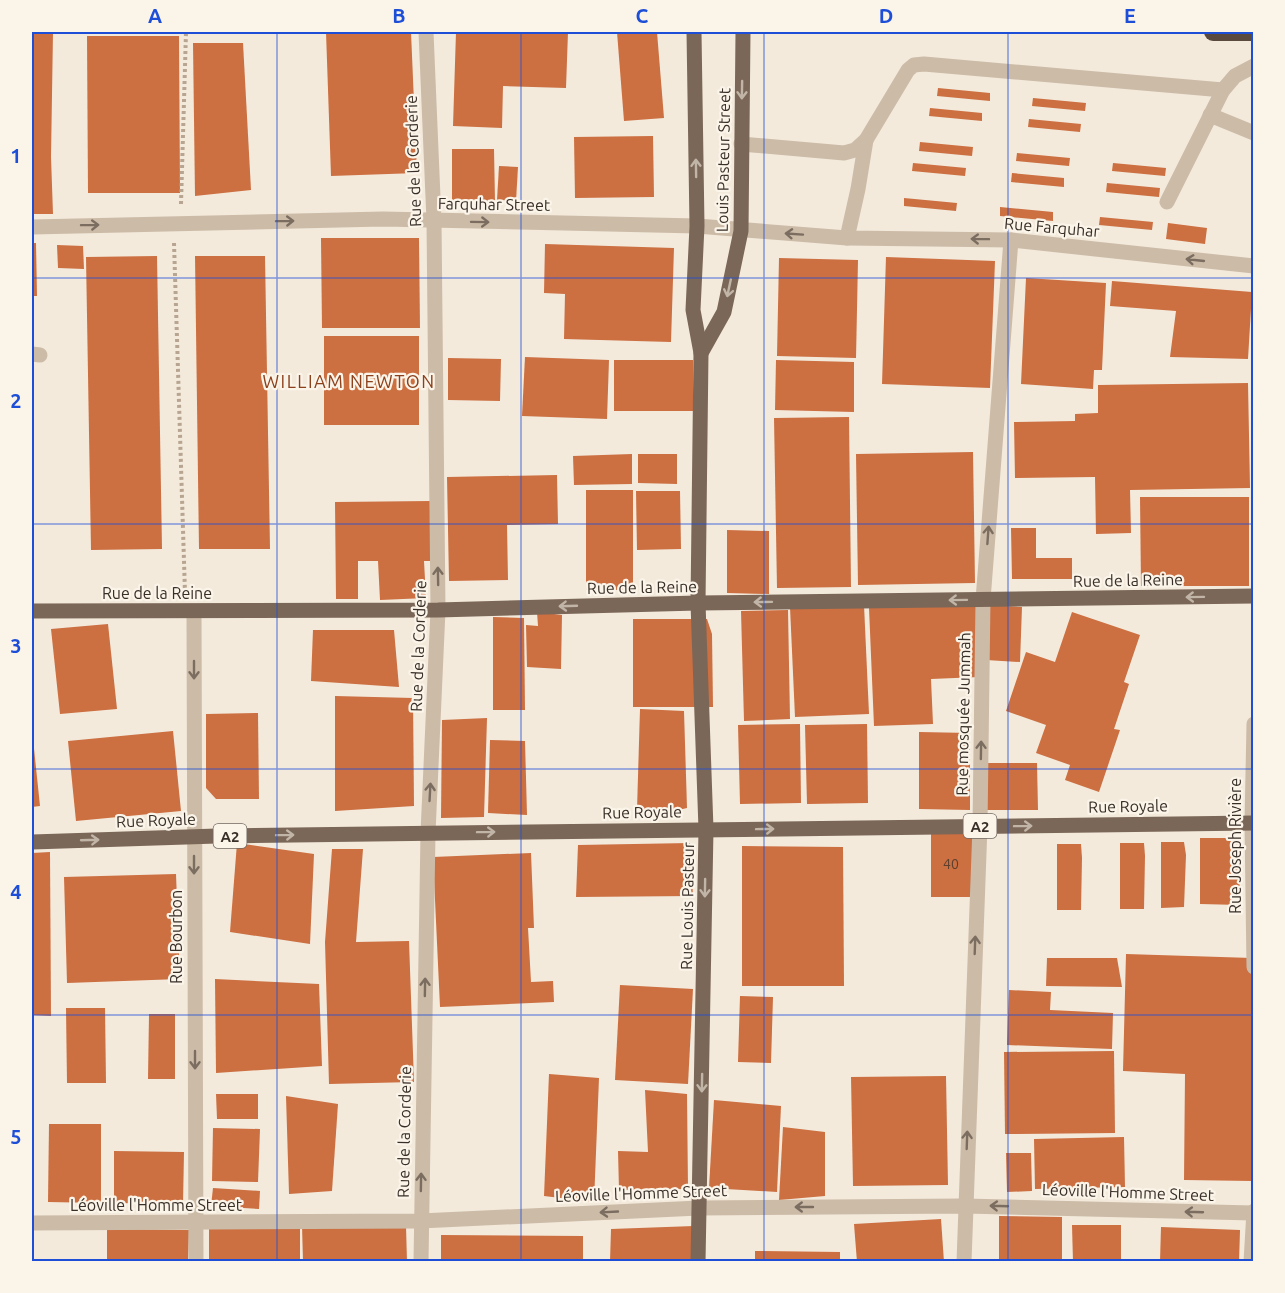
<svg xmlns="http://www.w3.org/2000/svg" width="1285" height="1293" font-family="Ubuntu,sans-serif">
<rect width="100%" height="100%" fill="#f3eadc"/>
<g fill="#cc6f41">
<polygon points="32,32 53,32 51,157 53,214 32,214"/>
<polygon points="326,32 411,32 417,173 331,176"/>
<polygon points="456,32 568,32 566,88 503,86 502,128 453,126"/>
<polygon points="617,32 657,32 664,118 624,121"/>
<polygon points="87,36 179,36 180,193 88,193"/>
<polygon points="193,43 243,43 251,190 195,196"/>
<polygon points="938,88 990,93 990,101 937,96"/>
<polygon points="1033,98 1086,103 1085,111 1032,106"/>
<polygon points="930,108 982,113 982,121 929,116"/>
<polygon points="1029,119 1081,124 1080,132 1028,127"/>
<polygon points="653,136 654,197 575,198 574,137"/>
<polygon points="920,142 973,147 972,156 919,151"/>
<polygon points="452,149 494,149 495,202 452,202"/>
<polygon points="1017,153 1070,158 1069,166 1016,161"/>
<polygon points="913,163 966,168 965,176 912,171"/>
<polygon points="1113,163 1166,168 1165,176 1112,171"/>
<polygon points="499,166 518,167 516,201 497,200"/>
<polygon points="1012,173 1064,178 1064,187 1011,182"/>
<polygon points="1107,183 1160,188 1159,197 1106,192"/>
<polygon points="904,198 957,203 956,211 904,206"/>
<polygon points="1000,207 1053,212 1053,221 1000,216"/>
<polygon points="1100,217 1153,222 1152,230 1099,225"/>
<polygon points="1168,223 1207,228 1205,244 1166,239"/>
<polygon points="321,238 419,238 420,328 322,328"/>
<polygon points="32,243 36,243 37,296 32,296"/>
<polygon points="545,244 674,248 671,342 564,339 565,294 544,293"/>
<polygon points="57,245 83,246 84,269 58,268"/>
<polygon points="157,256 162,549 91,550 86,257"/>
<polygon points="195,256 265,256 270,549 199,549"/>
<polygon points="886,257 995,261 990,388 882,384"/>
<polygon points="779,258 858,260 856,358 777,356"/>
<polygon points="1026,278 1106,283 1102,370 1094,370 1093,389 1021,384"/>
<polygon points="1112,281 1252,292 1248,359 1170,357 1176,311 1110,306"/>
<rect x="324" y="336" width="95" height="89"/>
<polygon points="525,357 609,360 607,419 522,416"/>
<polygon points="448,358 501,359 500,401 448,400"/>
<rect x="614" y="360" width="79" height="51"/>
<polygon points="776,360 854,362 854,412 775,410"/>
<polygon points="1248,383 1250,488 1130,490 1131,533 1096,534 1095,477 1015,478 1014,422 1075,421 1075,414 1098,413 1098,385"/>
<polygon points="849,417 851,587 777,588 774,418"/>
<polygon points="973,452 975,583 858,585 856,454"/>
<polygon points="632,454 632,484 574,485 573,456"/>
<polygon points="638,454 677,454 677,484 638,483"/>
<polygon points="557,475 558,524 507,525 508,580 449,581 447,477"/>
<rect x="586" y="490" width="47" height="100"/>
<polygon points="636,491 680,491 681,549 637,550"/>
<polygon points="1140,497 1249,497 1249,586 1141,586"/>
<polygon points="431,501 432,561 424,561 426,598 380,600 378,561 358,561 358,599 336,599 335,502"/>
<polygon points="1011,528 1036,528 1036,558 1072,558 1072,579 1012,579"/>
<polygon points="727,530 769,531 769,594 727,593"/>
<polygon points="864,605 869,714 795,717 790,607"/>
<polygon points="976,605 979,677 931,679 933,724 874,726 869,608"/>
<polygon points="989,605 1022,607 1020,662 986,660"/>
<polygon points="788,610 790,719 744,721 741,611"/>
<polygon points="537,612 562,615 561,669 527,667 526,625 538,626"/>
<polygon points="1072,612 1140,635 1124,682 1129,684 1114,729 1120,730 1099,792 1065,780 1070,765 1036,753 1046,725 1006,711 1026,652 1055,662"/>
<polygon points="493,617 524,618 525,710 493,710"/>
<polygon points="633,619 707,619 712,634 713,707 633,707"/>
<polygon points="108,624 117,709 60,714 51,629"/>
<polygon points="313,630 394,630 399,687 311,681"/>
<polygon points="335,696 413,698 414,806 335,811"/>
<polygon points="640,709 684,711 687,808 674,811 637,810"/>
<polygon points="258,713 259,799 216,799 206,788 206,714"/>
<polygon points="487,718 484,817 441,818 442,720"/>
<polygon points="800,724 801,803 740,804 738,725"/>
<polygon points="867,724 868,803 807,804 805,725"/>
<polygon points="173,731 181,811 76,821 68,741"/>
<polygon points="919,732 970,733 970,810 919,809"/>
<polygon points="32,739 33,739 40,806 32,807"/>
<polygon points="490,740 525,741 527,815 488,813"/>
<polygon points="985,763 1037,763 1038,810 986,810"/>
<rect x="931" y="831" width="41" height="66"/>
<polygon points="1200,838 1240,838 1240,905 1200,904"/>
<polygon points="1161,842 1184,842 1186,855 1184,907 1161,908"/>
<polygon points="237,843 314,854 310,944 230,932"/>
<polygon points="690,843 693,896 576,897 578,845"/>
<polygon points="1120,843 1144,843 1145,856 1144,909 1120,909"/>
<polygon points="1057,844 1081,844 1082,858 1081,910 1057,910"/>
<polygon points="742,846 843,847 844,986 742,986"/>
<polygon points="332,849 363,849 356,942 409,941 414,1082 329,1084 325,942"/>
<polygon points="50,852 51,1016 32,1015 32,853"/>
<polygon points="531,853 534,928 528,928 531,982 553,981 554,1002 440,1007 433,857"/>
<polygon points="176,874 180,979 67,983 64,877"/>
<polygon points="1126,954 1252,958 1252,1181 1184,1180 1185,1074 1123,1071"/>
<polygon points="1047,958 1117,958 1122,987 1046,986"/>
<polygon points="215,979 319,984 322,1066 216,1073"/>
<polygon points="620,985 693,989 688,1084 615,1080"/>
<polygon points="1009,990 1051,992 1050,1010 1113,1013 1112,1049 1007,1045"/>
<polygon points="740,996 773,997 771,1063 738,1062"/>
<polygon points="66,1008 105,1008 106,1083 67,1083"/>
<polygon points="149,1014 175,1014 175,1079 148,1079"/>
<polygon points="1114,1051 1115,1133 1005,1134 1004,1052"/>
<polygon points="549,1074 599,1078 594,1202 544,1196"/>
<polygon points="946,1076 948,1185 853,1186 851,1077"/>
<polygon points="645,1090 687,1094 688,1189 619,1190 618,1151 648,1152"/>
<polygon points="216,1094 258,1094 258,1119 217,1119"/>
<polygon points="286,1096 338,1104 332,1191 289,1194"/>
<polygon points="714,1100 781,1106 777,1192 709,1188"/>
<polygon points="49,1124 101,1124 101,1203 48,1202"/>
<polygon points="783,1127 825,1132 825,1196 779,1200"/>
<polygon points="213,1128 260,1129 258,1182 212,1181"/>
<polygon points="1124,1137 1125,1187 1035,1189 1034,1139"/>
<polygon points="114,1151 184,1152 183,1204 114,1203"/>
<polygon points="1006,1153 1031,1153 1032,1191 1007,1192"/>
<polygon points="213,1188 260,1191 259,1209 211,1206"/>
<polygon points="999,1216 1062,1217 1062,1262 999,1262"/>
<polygon points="941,1219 944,1262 857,1262 854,1224"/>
<polygon points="302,1225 406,1226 407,1262 303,1262"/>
<polygon points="1072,1225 1121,1225 1121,1262 1073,1262"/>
<polygon points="694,1226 692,1262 610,1262 611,1229"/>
<rect x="209" y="1227" width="91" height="35"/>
<polygon points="1161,1227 1240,1230 1239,1262 1160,1262"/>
<polygon points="107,1229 189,1230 188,1262 107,1262"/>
<polygon points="441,1235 583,1236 583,1262 441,1262"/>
<polygon points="755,1251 840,1252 840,1262 755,1262"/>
</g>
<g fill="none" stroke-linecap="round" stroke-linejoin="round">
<g stroke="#b8a591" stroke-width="4" stroke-dasharray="3 3" stroke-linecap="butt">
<polyline points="181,204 186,32"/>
<polyline points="174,243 185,593"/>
</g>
<g stroke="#ccbba7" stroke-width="15">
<polyline points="1210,115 1254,133"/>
<polyline points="741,144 844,153 855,150 866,140 908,70 914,65 924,64 1223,90"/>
<polyline points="1167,202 1223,90 1235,76 1254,66"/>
<polyline points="32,227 383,219 697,226 847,238 1011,240 1254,266"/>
<polyline points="847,238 858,189 866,140"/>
<polyline points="32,354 40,355"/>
<polyline points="194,612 196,1262"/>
<polyline points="1254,724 1252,823 1254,967"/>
<polyline points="32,1223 420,1221 699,1208 964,1206 1253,1213"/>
<polyline points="421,1262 428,833 438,610 434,221 426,32"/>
<polyline points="964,1262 980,826 983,600 1011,240"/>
<polyline points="1251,1262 1254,1211"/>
</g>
<g stroke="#7b6758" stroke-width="15">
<polyline points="694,32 697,226 693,310 701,353 698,603 706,829 698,1262"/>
<polyline points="701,353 724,312 741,231 743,32"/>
<polyline points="32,611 438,610 698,603 1254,596"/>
<polyline points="32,842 217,836 1254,823"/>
</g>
<polyline stroke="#5a493f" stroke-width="18" points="1213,32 1254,32"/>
</g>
<defs><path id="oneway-shaft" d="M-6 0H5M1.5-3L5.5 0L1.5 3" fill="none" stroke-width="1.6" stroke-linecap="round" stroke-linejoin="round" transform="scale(1.5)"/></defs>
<g stroke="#c1b5a8">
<use href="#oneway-shaft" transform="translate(742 90) rotate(91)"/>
<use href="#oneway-shaft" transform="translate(696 168) rotate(-91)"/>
<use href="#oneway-shaft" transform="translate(729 288) rotate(102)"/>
<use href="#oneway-shaft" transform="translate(1195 597) rotate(179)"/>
<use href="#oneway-shaft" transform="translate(958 600) rotate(179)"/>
<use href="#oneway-shaft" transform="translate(763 602) rotate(179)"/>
<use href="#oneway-shaft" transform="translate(568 606) rotate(178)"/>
<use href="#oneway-shaft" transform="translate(1023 826) rotate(-1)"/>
<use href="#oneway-shaft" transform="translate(765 829) rotate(-1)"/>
<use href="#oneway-shaft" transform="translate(486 832) rotate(-1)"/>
<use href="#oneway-shaft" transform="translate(285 835) rotate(-1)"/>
<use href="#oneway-shaft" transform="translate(90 840) rotate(-2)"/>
<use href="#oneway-shaft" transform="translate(705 888) rotate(91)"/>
<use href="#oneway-shaft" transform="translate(702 1083) rotate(91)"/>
</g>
<g stroke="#7b6e61">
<use href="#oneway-shaft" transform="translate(285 221) rotate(-1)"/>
<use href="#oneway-shaft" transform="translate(480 222) rotate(1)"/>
<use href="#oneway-shaft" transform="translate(90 225) rotate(-1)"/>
<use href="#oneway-shaft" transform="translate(794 234) rotate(-176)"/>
<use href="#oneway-shaft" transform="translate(980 239) rotate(-179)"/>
<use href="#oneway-shaft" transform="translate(1195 260) rotate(-174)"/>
<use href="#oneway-shaft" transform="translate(988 535) rotate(-86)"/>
<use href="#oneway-shaft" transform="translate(438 576) rotate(-91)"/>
<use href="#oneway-shaft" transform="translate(194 670) rotate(90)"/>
<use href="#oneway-shaft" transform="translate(981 750) rotate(-89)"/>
<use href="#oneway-shaft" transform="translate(430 792) rotate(-87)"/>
<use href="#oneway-shaft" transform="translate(194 865) rotate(90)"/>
<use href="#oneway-shaft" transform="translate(975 945) rotate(-88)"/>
<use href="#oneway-shaft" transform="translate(425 987) rotate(-89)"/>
<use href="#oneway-shaft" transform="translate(195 1060) rotate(90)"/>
<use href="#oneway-shaft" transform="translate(967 1140) rotate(-88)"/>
<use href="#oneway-shaft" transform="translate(421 1182) rotate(-89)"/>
<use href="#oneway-shaft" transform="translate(999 1206) rotate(-178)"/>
<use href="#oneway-shaft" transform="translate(804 1207) rotate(180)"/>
<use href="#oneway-shaft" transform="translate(609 1212) rotate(177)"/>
<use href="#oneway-shaft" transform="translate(1194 1212) rotate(-178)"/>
</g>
<path fill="none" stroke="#1d4ed8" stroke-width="1.5" stroke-opacity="0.55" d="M277 32V1262M521 32V1262M764 32V1262M1008 32V1262M32 278H1254M32 524H1254M32 769H1254M32 1015H1254"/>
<g text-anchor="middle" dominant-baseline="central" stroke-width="4.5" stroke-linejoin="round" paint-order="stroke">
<g font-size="14" fill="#5d3f2e">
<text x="951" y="864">40</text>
</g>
<g fill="#fbf4e9" stroke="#726a62" stroke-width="1.5">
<rect x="963.5" y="814" width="33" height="24" rx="4.5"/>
<rect x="213.5" y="824" width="33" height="24" rx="4.5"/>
</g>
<g font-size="15" font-weight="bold" fill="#382f28">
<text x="980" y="826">A2</text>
<text x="230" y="836">A2</text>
</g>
<g font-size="16" fill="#382f28" stroke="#fbf4e9">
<text transform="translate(723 160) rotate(-89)">Louis Pasteur Street</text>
<text transform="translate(413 161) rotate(-92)">Rue de la Corderie</text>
<text transform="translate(494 204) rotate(1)">Farquhar Street</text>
<text transform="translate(1052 227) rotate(5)">Rue Farquhar</text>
<text transform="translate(1128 580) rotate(-1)">Rue de la Reine</text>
<text transform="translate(642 587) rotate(-1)">Rue de la Reine</text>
<text x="157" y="593">Rue de la Reine</text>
<text transform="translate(418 646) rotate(-88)">Rue de la Corderie</text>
<text transform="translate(963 714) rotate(-89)">Rue mosquée Jummah</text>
<text transform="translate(1128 806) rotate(-1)">Rue Royale</text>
<text transform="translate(642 812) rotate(-1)">Rue Royale</text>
<text transform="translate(156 820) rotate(-2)">Rue Royale</text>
<text transform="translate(1235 846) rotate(-90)">Rue Joseph Rivière</text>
<text transform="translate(687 906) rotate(-89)">Rue Louis Pasteur</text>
<text transform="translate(176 937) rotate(-90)">Rue Bourbon</text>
<text transform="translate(404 1132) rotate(-89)">Rue de la Corderie</text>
<text transform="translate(1128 1192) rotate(2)">Léoville l'Homme Street</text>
<text transform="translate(641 1193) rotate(-2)">Léoville l'Homme Street</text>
<text x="156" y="1205">Léoville l'Homme Street</text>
</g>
<g font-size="18" letter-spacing="1.5" fill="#8c411c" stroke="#fbf4e9">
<text x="349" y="381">WILLIAM NEWTON</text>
</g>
</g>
<rect width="1285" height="1293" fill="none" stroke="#fbf4e9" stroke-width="66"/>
<rect x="33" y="33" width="1219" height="1227" fill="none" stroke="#1d4ed8" stroke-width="2"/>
<g font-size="20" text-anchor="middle" font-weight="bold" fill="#1d4ed8">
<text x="155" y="23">A</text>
<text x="399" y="23">B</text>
<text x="642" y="23">C</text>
<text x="886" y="23">D</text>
<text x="1130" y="23">E</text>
<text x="16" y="163">1</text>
<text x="16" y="408">2</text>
<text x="16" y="653">3</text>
<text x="16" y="899">4</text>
<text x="16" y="1144">5</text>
</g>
</svg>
